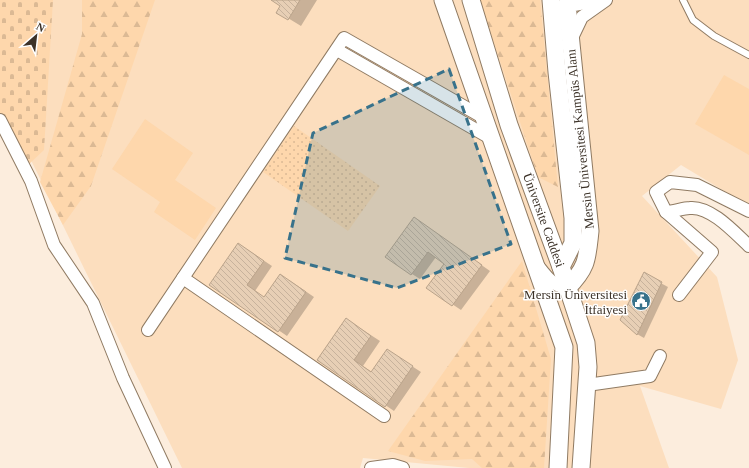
<svg xmlns="http://www.w3.org/2000/svg" width="749" height="468" font-family="Georgia,serif">
<defs>
<pattern id="grass-dots" width="8" height="8" patternUnits="userSpaceOnUse"><rect width="8" height="8" fill="#fed7ac"/><path d="M2 2h.1M6 6h.1" fill="none" stroke="#dbb994" stroke-width="1.8" stroke-linecap="round"/></pattern>
<pattern id="forest-firs" width="22" height="20" patternUnits="userSpaceOnUse"><rect width="22" height="20" fill="#fed7ac"/><path d="M5 1l3.5 6h-7zM16 11l3.5 6h-7z" fill="#dbb994"/></pattern>
<pattern id="cemetery-stones" width="16" height="16" patternUnits="userSpaceOnUse"><rect width="16" height="16" fill="#fed7ac"/><path d="M2 7V4a2 2 0 0 1 4 0v3zM10 15v-3a2 2 0 0 1 4 0v3z" fill="#dbb994"/></pattern>
<pattern id="building-back-hatch" width="6" height="6" patternUnits="userSpaceOnUse"><rect width="6" height="6" fill="#e7cfb5"/><path d="M-1 5l2 2M0 0l6 6M5-1l2 2" fill="none" stroke="#c7b29c"/></pattern>
</defs>
<rect width="100%" height="100%" fill="#fceddd"/>
<polygon fill="#fcdebe" points="0,0 749,0 749,206 681,165 642,196 717,277 738,360 721,409 640,386 669,468 469,468 363,458 360,468 182,468 0,97"/>
<polygon fill="url(#grass-dots)" points="294,126 380,186 348,231 263,172"/>
<g fill="url(#forest-firs)">
<polygon points="82,0 155,0 91,186 63,225 40,182 82,34"/>
<polygon points="480,0 540,0 558,187 538,177"/>
<polygon points="522,261 551,359 544,468 482,468 472,459 425,461 388,451"/>
</g>
<polygon fill="url(#cemetery-stones)" points="0,0 53,0 44,150 25,168 0,128"/>
<g fill="#fed7ac">
<polygon points="724,75 749,89 749,155 695,124"/>
<polygon points="145,119 193,153 175,180 216,208 195,240 154,212 160,202 112,169"/>
</g>
<g fill="#0003">
<polygon points="273,0 317,0 301,26 278,12 282,5"/>
<polygon points="414,218 490,271 461,310 428,288 445,264 436,257 420,279 412,274"/>
<polygon points="239,244 272,266 255,291 264,298 289,280 314,297 287,336 211,284"/>
<polygon points="644,274 668,287 644,338 637,334"/>
<polygon points="346,319 380,341 363,366 372,372 387,350 421,372 394,411 318,359"/>
</g>
<g fill="url(#building-back-hatch)" stroke="#baa38a">
<polygon points="271,0 300,0 288,20 276,13 280,6"/>
<polygon points="414,217 482,265 452,306 426,288 444,264 428,252 411,275 385,257"/>
<polygon points="238,243 264,261 247,285 264,297 280,274 306,292 278,332 209,285"/>
<polygon points="644,272 662,282 637,335 620,320"/>
<polygon points="346,318 371,336 354,360 371,372 387,349 413,366 385,407 317,360"/>
</g>
<g fill="none" stroke-linecap="round" stroke-linejoin="round">
<defs>
<polyline id="lane" points="683,0 693,20 714,36 749,55"/>
<g id="street">
<polyline points="571,40 582,17 606,0"/>
<polyline points="337,50 492,139"/>
<polyline points="0,120 31,181 54,245 93,303 123,378 165,468"/>
<path d="M666 212C674 212 682 208 690 208 711 206 735 233 749 246"/>
<path d="M539 267C546 276 554 287 567 288"/>
<polyline points="183,278 384,416"/>
<polyline points="679,295 712,252 666,212 656,192 670,182 697,185 749,211"/>
<polyline points="148,330 344,38 486,119"/>
<polyline points="587,385 650,376 660,356"/>
<polyline points="371,468 393,465 403,468"/>
</g>
<g id="secondary">
<polyline points="443,0 564,347 558,468"/>
<polyline points="471,0 509,125 561,267 586,343 588,367 581,468"/>
<polyline points="551,0 557,72 573,218 573,243 561,267"/>
<path d="M567 288C588 267 587 258 590 231L567 4 588 0"/>
</g>
</defs>
<use href="#lane" stroke="#907b63" stroke-width="8"/>
<use href="#street" stroke="#907b63" stroke-width="14"/>
<use href="#secondary" stroke="#907b63" stroke-width="19"/>
<use href="#lane" stroke="#fff" stroke-width="6"/>
<use href="#street" stroke="#fff" stroke-width="12"/>
<use href="#secondary" stroke="#fff" stroke-width="17"/>
</g>
<path fill="#38728b" fill-opacity="0.2" stroke="#38728b" stroke-width="3" stroke-dasharray="8 5" stroke-linejoin="round" d="M449 69 511 244 397 288 285 258 313 133Z"/>
<defs>
<symbol id="civic-disc" viewBox="-11 -11 22 22"><circle r="9.5" fill="#38728b" stroke="#fff"/><path d="M-.6-6.5H3V-4.5H.6V-3L4-1V1h2V6H-6V1h2V-1L-.6-3ZM-1.2 2.5V6h2.4V2.5Z" fill="#fff"/></symbol>
</defs>
<g fill-rule="evenodd">
<use href="#civic-disc" x="630" y="290" width="22" height="22"/>
</g>
<g text-anchor="middle" dominant-baseline="central" stroke-width="3" stroke-linejoin="round" paint-order="stroke">
<g font-size="13" fill="#3c3228" stroke="#fff">
<text transform="translate(580 139) rotate(-96)">Mersin Üniversitesi Kampüs Alanı</text>
<text transform="translate(544 220) rotate(70)">Üniversite Caddesi</text>
</g>
<g font-size="13" fill="#3c3228" stroke="#fff" text-anchor="end">
<text x="627" y="294">Mersin Üniversitesi<tspan x="627" dy="15">İtfaiyesi</tspan></text>
</g>
</g>
<g transform="translate(36 36) rotate(28)" stroke="#ffffff" stroke-width="3" paint-order="stroke">
<path d="M0-3L7 15L0 10L-7 15Z" fill="#3c3228"/>
<text y="-6" font-size="11" font-weight="bold" text-anchor="middle" fill="#3c3228">N</text>
</g>
</svg>
